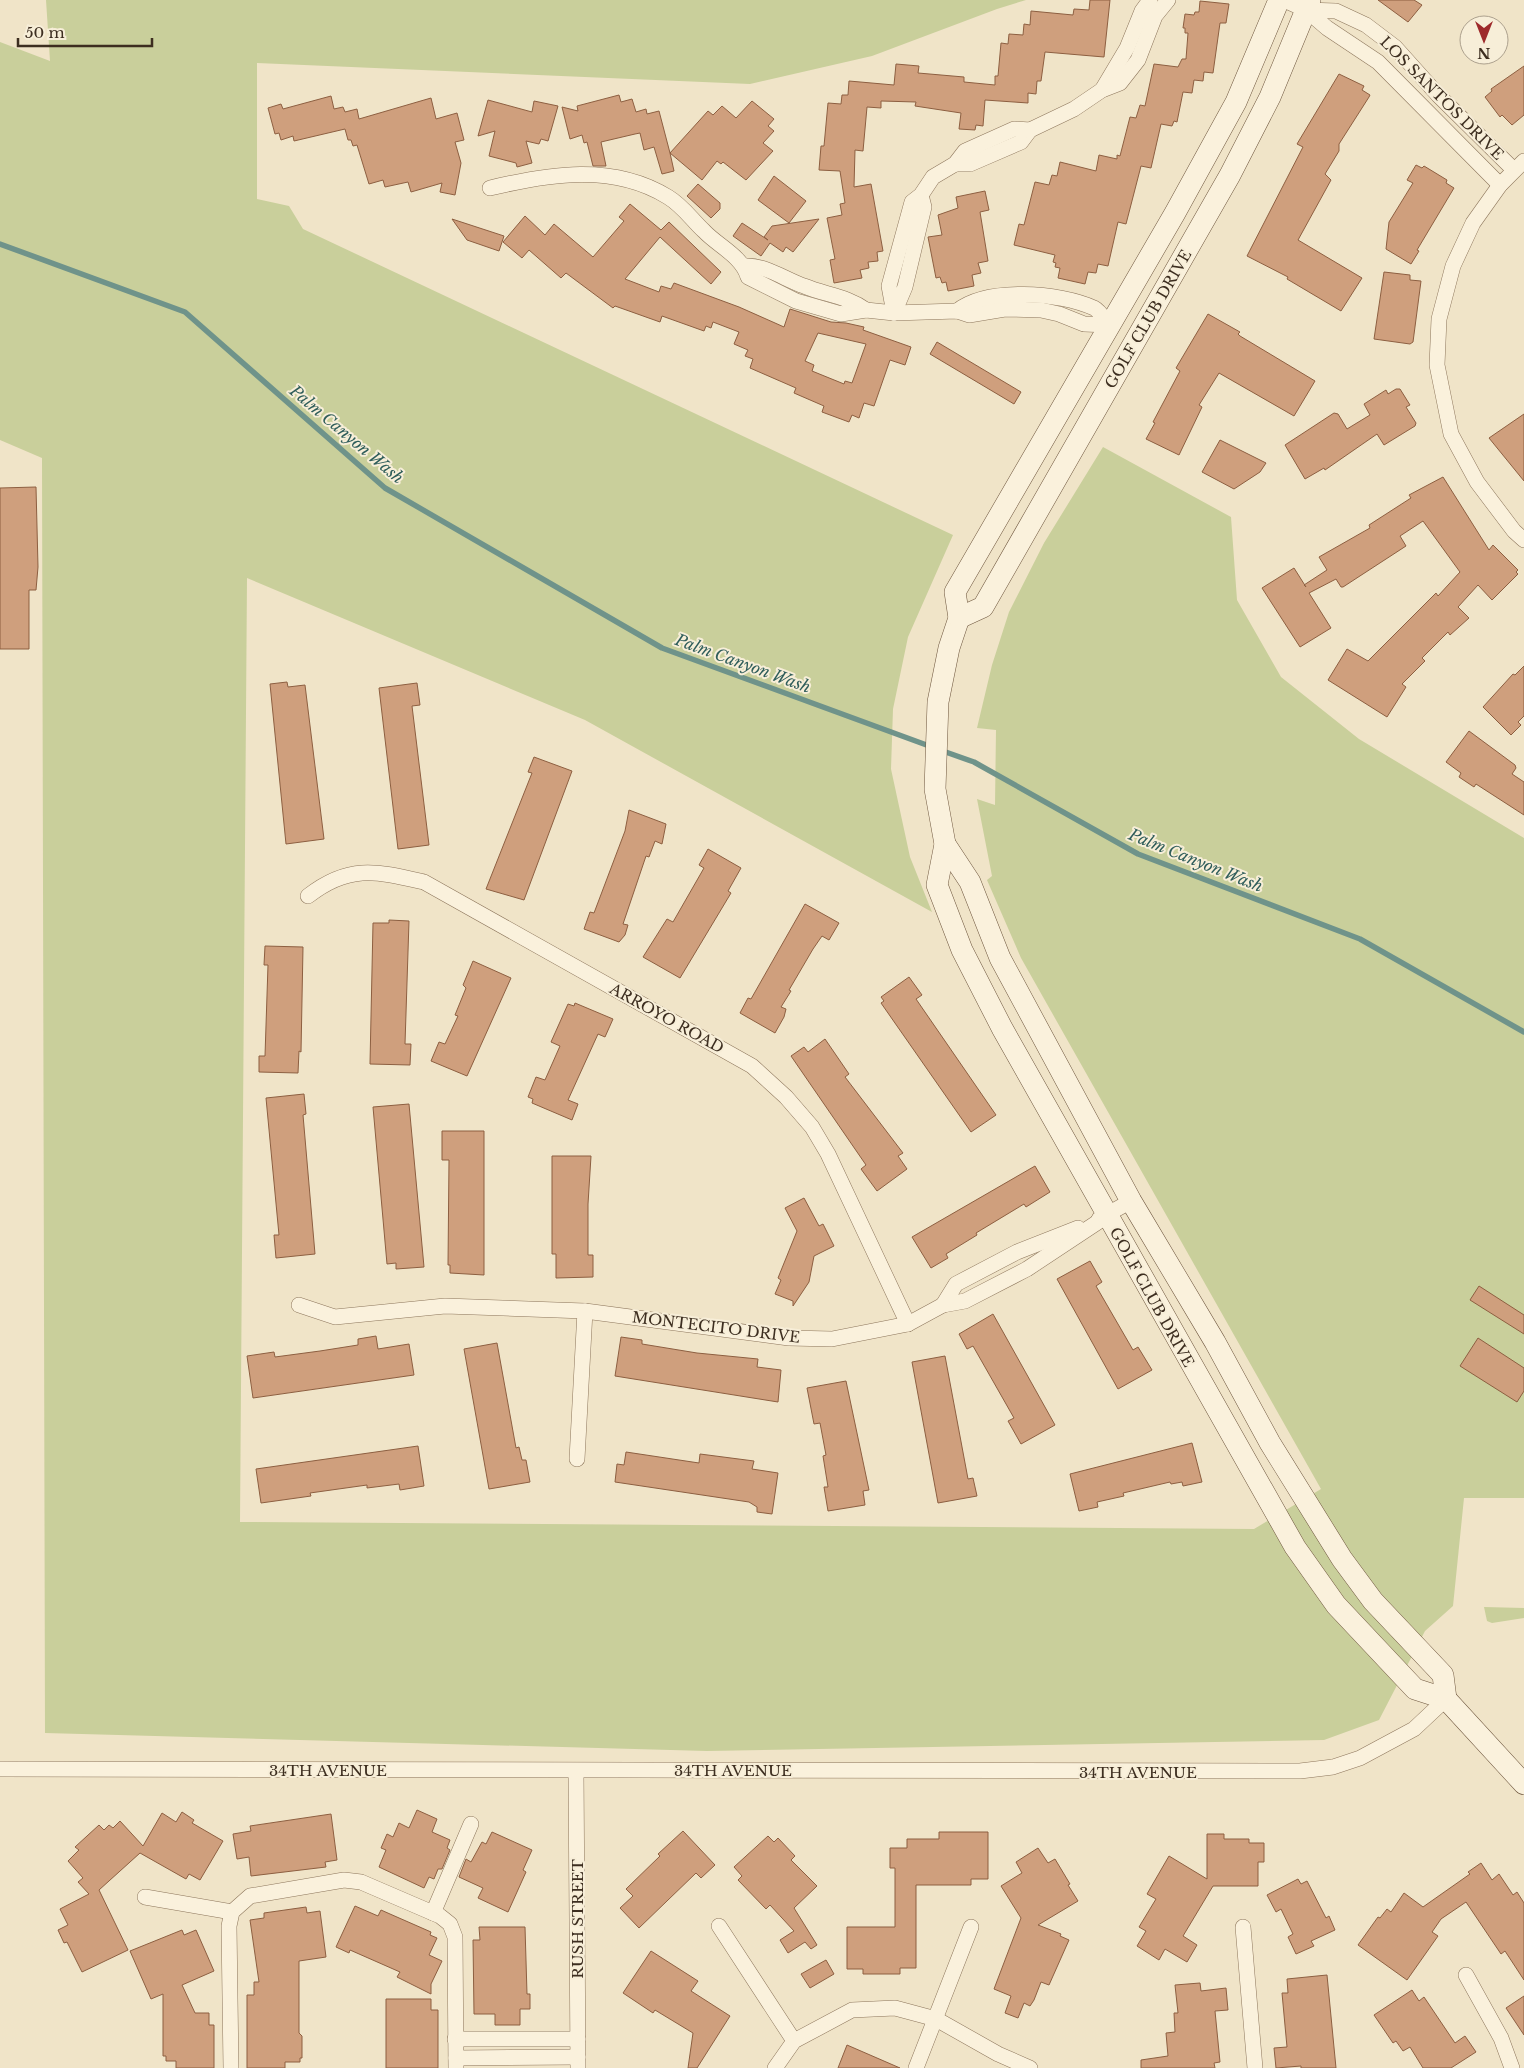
<svg xmlns="http://www.w3.org/2000/svg" width="1524" height="2068" font-family="'Libre Baskerville',serif">
<rect width="100%" height="100%" fill="#f0e4c8"/>
<g fill="#c9cf9b">
<polygon points="46,0 1026,0 997,9 872,56 750,84 257,63 257,199 289,206 303,229 953,535 908,637 893,709 891,769 910,857 932,912 585,720 247,578 240,1522 1254,1529 1321,1489 1021,958 987,880 992,876 977,799 995,805 996,730 977,728 992,665 1009,612 1044,543 1103,447 1231,517 1237,600 1281,677 1359,739 1524,838 1524,1498 1464,1498 1453,1606 1425,1631 1379,1720 1324,1740 707,1751 45,1733 42,458 0,440 0,42 50,61"/>
<polygon points="1484,1607 1524,1608 1524,1618 1492,1623 1487,1621"/>
</g>
<g fill="none" stroke-linecap="round" stroke-linejoin="round">
<g stroke="#6f938a" stroke-width="5.5">
<polyline points="0,244 185,312 385,488 662,648 932,747"/>
<polyline points="940,750 974,762 1138,854 1360,939 1524,1032"/>
</g>
</g>
<g fill="#cf9f7d" stroke="#8d5f41" fill-rule="evenodd">
<polygon points="1090,0 1110,0 1104,57 1045,52 1041,81 1037,81 1036,94 1028,93 1028,103 985,100 983,126 976,125 975,130 959,129 961,113 915,106 916,102 881,101 881,108 867,107 863,151 855,150 854,187 871,184 883,251 877,252 878,261 868,262 869,268 860,270 862,278 834,283 830,260 835,259 827,218 842,215 840,204 845,203 840,171 819,170 821,146 824,146 828,103 841,104 842,95 848,95 849,81 894,85 896,64 919,66 918,73 964,77 964,82 995,85 995,76 998,76 1001,43 1008,44 1009,34 1023,35 1024,24 1030,25 1031,11 1073,15 1074,9 1089,10"/>
<polygon points="1378,0 1414,0 1422,5 1408,22"/>
<polygon points="1200,1 1229,4 1226,23 1220,23 1213,73 1204,72 1203,81 1194,80 1192,93 1183,92 1177,122 1174,121 1172,126 1161,124 1151,168 1141,166 1126,224 1118,222 1108,266 1098,264 1096,273 1088,272 1085,284 1058,278 1060,268 1055,267 1056,263 1053,262 1055,255 1014,245 1019,224 1024,225 1035,182 1049,185 1052,175 1057,176 1060,162 1096,171 1099,155 1117,159 1117,155 1120,156 1130,117 1136,118 1140,105 1145,106 1154,64 1178,67 1182,59 1186,59 1188,33 1185,33 1185,28 1183,28 1185,14 1194,15 1195,12 1199,12"/>
<polygon points="1524,66 1524,115 1512,125 1502,115 1500,117 1485,97 1492,91 1491,89"/>
<polygon points="1339,74 1364,86 1362,90 1370,95 1369,97 1339,144 1339,151 1325,174 1331,180 1298,240 1362,278 1341,311 1287,279 1288,277 1247,256 1303,147 1297,144"/>
<polygon points="619,95 621,102 632,99 636,112 646,109 647,114 659,111 670,153 708,111 713,115 722,106 736,118 752,101 774,119 768,126 774,131 763,143 773,151 746,180 723,162 721,164 717,161 702,180 670,153 674,171 662,174 654,147 644,150 640,133 635,134 601,142 606,166 593,166 587,142 584,143 582,135 570,139 562,107 578,111 577,106"/>
<polygon points="331,96 334,109 343,107 345,112 357,109 359,119 431,98 436,119 457,113 464,140 455,142 461,163 455,195 440,192 442,183 411,192 408,182 385,187 383,180 369,184 357,145 353,146 351,140 348,140 345,129 294,141 293,136 281,140 279,133 275,134 268,108 281,104 283,109"/>
<polygon points="488,100 532,112 534,101 558,106 548,141 541,139 539,144 526,141 532,163 517,167 516,163 489,156 495,131 478,136"/>
<polygon points="1416,165 1422,168 1424,166 1447,180 1446,183 1454,188 1417,250 1419,251 1411,264 1386,249 1389,222 1413,183 1407,180"/>
<polygon points="774,176 806,201 789,223 758,200"/>
<polygon points="698,184 720,203 720,209 711,218 687,196"/>
<polygon points="985,191 989,210 980,212 988,261 978,263 981,273 972,275 974,286 948,291 946,282 942,283 940,277 936,278 928,237 942,235 938,215 958,208 956,197"/>
<path d="M630 204 661 230 669 222 721 272 711 284 660 237 625 279 659 292 661 286 671 289 674 283 739 307 784 327 790 309 831 322 846 323 864 327 863 330 911 347 905 365 890 360 874 406 864 403 859 418 852 415 849 422 822 412 824 406 794 393 796 388 750 368 753 359 745 356 748 350 734 344 739 332 713 322 711 328 706 326 704 331 662 316 660 322 615 306 613 308 566 273 561 278 529 250 522 258 503 242 525 216 545 235 554 224 593 257 624 221 619 217ZM818 333 866 344 852 383 845 381 844 384 812 371 814 365 805 361Z"/>
<polygon points="452,219 504,236 499,251 467,240"/>
<polygon points="819,219 793,252 786,247 783,252 770,243 761,256 733,236 742,223 768,240 764,237 772,226"/>
<polygon points="1384,272 1410,275 1410,280 1421,281 1413,342 1410,344 1374,339"/>
<polygon points="1208,314 1240,332 1238,334 1240,336 1315,381 1294,416 1219,373 1199,405 1202,407 1179,455 1146,439 1155,423 1153,422 1180,371 1176,368"/>
<polygon points="937,342 1021,392 1014,404 930,354"/>
<polygon points="1396,389 1400,389 1410,405 1406,407 1416,423 1415,426 1384,445 1377,434 1325,470 1324,468 1305,479 1285,445 1334,413 1338,414 1347,429 1370,415 1364,404 1386,390 1388,394"/>
<polygon points="1524,414 1524,481 1489,438"/>
<polygon points="1220,440 1266,463 1260,472 1234,489 1202,472"/>
<polygon points="1443,477 1489,550 1493,545 1518,570 1516,572 1518,574 1492,600 1478,585 1458,607 1469,618 1450,635 1448,632 1422,658 1425,661 1402,684 1406,687 1387,717 1328,680 1347,649 1368,661 1436,593 1438,596 1460,572 1423,521 1400,536 1406,546 1343,587 1341,587 1336,579 1309,593 1331,628 1300,647 1262,588 1294,568 1306,587 1304,585 1327,570 1319,557 1370,528 1369,525 1411,498 1409,495"/>
<polygon points="36,487 38,567 36,590 29,590 29,649 0,649 0,488"/>
<polygon points="1524,666 1524,716 1518,722 1521,725 1511,735 1483,707 1513,674 1515,675"/>
<polygon points="287,682 288,687 305,685 324,839 286,844 270,684"/>
<polygon points="417,683 420,705 412,706 429,845 398,849 379,688"/>
<polygon points="1469,731 1515,765 1516,768 1512,774 1524,782 1524,815 1476,784 1474,787 1459,777 1461,773 1446,762"/>
<polygon points="534,757 572,771 524,900 486,889 532,773 528,772"/>
<polygon points="629,810 666,824 662,844 655,841 649,857 646,856 623,924 628,925 625,935 619,942 584,929 590,912 594,913 625,831"/>
<polygon points="708,849 741,868 728,891 731,893 680,978 643,957 667,919 673,922 704,868 699,865"/>
<polygon points="805,904 839,923 829,940 822,936 813,949 789,990 791,991 781,1007 786,1009 784,1017 775,1033 740,1013 748,998 751,999"/>
<polygon points="389,920 409,921 405,1044 411,1044 410,1065 370,1064 373,923 389,923"/>
<polygon points="265,946 303,947 301,1052 299,1051 298,1073 259,1072 259,1056 265,1056 268,965 264,965"/>
<polygon points="473,961 511,978 467,1076 431,1061 439,1042 445,1044 458,1016 455,1015 466,988 463,985"/>
<polygon points="909,977 922,995 916,999 996,1115 971,1132 881,1003 884,1001 881,997"/>
<polygon points="575,1003 613,1019 605,1037 598,1034 568,1100 578,1104 572,1120 532,1103 533,1099 528,1097 536,1077 545,1080 560,1046 551,1042 568,1004 574,1006"/>
<polygon points="825,1039 849,1074 845,1077 903,1153 898,1156 907,1169 877,1191 861,1169 866,1165 791,1056 804,1047 808,1052"/>
<polygon points="304,1094 306,1114 303,1115 315,1254 276,1258 274,1235 279,1235 266,1098"/>
<polygon points="409,1104 424,1267 396,1269 396,1263 387,1264 373,1107"/>
<polygon points="442,1131 484,1131 484,1275 450,1273 450,1265 448,1265 449,1160 442,1160"/>
<polygon points="552,1156 591,1156 588,1204 588,1255 593,1255 593,1277 556,1278 556,1254 552,1254"/>
<polygon points="1035,1166 1050,1192 1026,1207 1024,1204 976,1233 977,1235 946,1254 948,1258 931,1268 912,1237"/>
<polygon points="804,1198 819,1226 823,1224 834,1246 814,1256 809,1282 793,1306 793,1301 775,1294 781,1280 778,1278 797,1231 785,1208"/>
<polygon points="1090,1261 1102,1282 1096,1286 1133,1350 1138,1347 1152,1370 1118,1389 1057,1279"/>
<polygon points="1479,1286 1524,1315 1524,1334 1470,1300"/>
<polygon points="993,1314 1055,1425 1021,1444 1008,1421 1014,1418 973,1346 967,1349 959,1334"/>
<polygon points="376,1336 378,1349 409,1344 414,1375 253,1398 247,1356 274,1352 275,1357 320,1351 358,1345 358,1339"/>
<polygon points="621,1337 642,1340 642,1344 697,1353 758,1359 757,1367 781,1370 778,1402 615,1376"/>
<polygon points="1478,1338 1524,1368 1524,1391 1517,1402 1460,1366"/>
<polygon points="497,1343 516,1448 519,1447 522,1460 526,1460 530,1482 489,1489 464,1349"/>
<polygon points="945,1356 968,1479 973,1478 977,1496 938,1503 912,1362"/>
<polygon points="846,1381 869,1490 863,1491 865,1505 828,1511 824,1487 828,1487 823,1456 826,1455 820,1423 814,1424 807,1388"/>
<polygon points="1192,1443 1202,1482 1183,1486 1182,1482 1171,1484 1170,1482 1123,1493 1124,1496 1097,1502 1098,1507 1079,1511 1070,1474"/>
<polygon points="418,1446 424,1486 400,1490 399,1484 367,1488 367,1485 310,1493 311,1496 261,1503 256,1469"/>
<polygon points="626,1452 699,1463 700,1454 754,1461 752,1469 778,1473 772,1514 757,1512 757,1507 749,1502 615,1482 617,1464 624,1465"/>
<polygon points="417,1810 437,1819 432,1832 450,1840 447,1848 450,1850 442,1869 438,1869 434,1879 429,1877 424,1888 379,1867 386,1850 381,1848 387,1834 393,1837 399,1823 409,1828"/>
<polygon points="182,1812 194,1820 192,1823 223,1841 200,1880 189,1874 186,1879 140,1853 99,1890 128,1950 82,1972 67,1942 64,1943 58,1930 68,1925 60,1909 89,1894 78,1882 83,1878 68,1861 79,1850 75,1847 99,1825 104,1830 109,1825 113,1828 120,1821 143,1846 162,1813 176,1822"/>
<polygon points="331,1814 337,1860 325,1862 326,1867 251,1876 249,1857 237,1859 233,1834 251,1831 250,1826"/>
<polygon points="683,1831 715,1865 701,1878 696,1873 639,1928 620,1908 633,1896 626,1889 660,1856 658,1854"/>
<polygon points="492,1832 532,1850 523,1870 526,1872 508,1912 478,1898 483,1888 459,1877 466,1859 471,1862 482,1842 486,1844"/>
<polygon points="939,1832 988,1832 988,1879 971,1879 971,1885 916,1885 916,1968 900,1968 900,1974 863,1974 863,1969 847,1969 847,1927 895,1927 895,1868 890,1868 890,1848 907,1848 907,1839 939,1839"/>
<polygon points="1207,1834 1224,1834 1224,1839 1249,1839 1249,1843 1264,1843 1264,1862 1258,1862 1258,1886 1213,1886 1183,1936 1197,1945 1187,1962 1165,1949 1159,1960 1137,1946 1146,1931 1139,1927 1156,1899 1147,1894 1169,1856 1207,1879"/>
<polygon points="768,1836 774,1842 778,1838 795,1856 791,1860 817,1886 794,1908 817,1945 811,1949 805,1942 788,1953 780,1940 794,1931 770,1905 766,1909 738,1880 742,1876 734,1867"/>
<polygon points="1038,1848 1048,1863 1055,1859 1070,1884 1068,1885 1078,1901 1038,1925 1061,1934 1060,1936 1069,1940 1049,1985 1041,1982 1034,2000 1030,2006 1024,2003 1018,2018 1005,2013 1011,1996 994,1989 1021,1918 1001,1886 1022,1873 1016,1862"/>
<polygon points="1481,1863 1492,1880 1499,1874 1513,1895 1517,1892 1524,1903 1524,1980 1505,1951 1501,1954 1466,1902 1441,1919 1432,1932 1438,1936 1407,1980 1358,1945 1378,1917 1380,1918 1387,1909 1391,1912 1404,1893 1423,1907 1470,1874 1468,1872"/>
<polygon points="1298,1879 1301,1884 1307,1881 1326,1918 1329,1916 1335,1930 1311,1941 1314,1946 1296,1954 1288,1937 1293,1934 1281,1909 1276,1912 1267,1895"/>
<polygon points="355,1906 378,1916 381,1910 390,1914 431,1932 430,1935 437,1938 429,1955 442,1961 431,1984 431,1994 397,1977 400,1972 350,1950 349,1953 336,1947"/>
<polygon points="306,1907 307,1913 320,1911 326,1957 299,1961 299,2033 302,2036 302,2058 300,2058 300,2062 285,2062 285,2068 247,2068 247,1995 254,1995 254,1982 259,1982 250,1920 264,1918 264,1913"/>
<polygon points="479,1927 525,1927 527,1994 530,1994 530,2009 520,2009 520,2025 495,2025 495,2014 474,2014 473,1940 480,1940"/>
<polygon points="182,1930 184,1935 196,1930 214,1971 182,1985 195,2013 209,2013 209,2025 214,2025 214,2068 176,2068 176,2061 166,2061 166,2056 163,2056 163,1994 151,1999 130,1951"/>
<polygon points="651,1951 698,1981 691,1991 730,2016 697,2068 688,2068 693,2033 655,2010 653,2013 623,1993"/>
<polygon points="826,1960 834,1974 810,1988 801,1974"/>
<polygon points="1327,1975 1336,2068 1301,2068 1301,2066 1276,2068 1274,2048 1287,2047 1282,1993 1288,1993 1287,1979"/>
<polygon points="1200,1983 1201,1991 1226,1988 1228,2010 1215,2011 1220,2062 1214,2063 1215,2068 1141,2068 1141,2060 1168,2056 1166,2033 1175,2032 1174,2013 1178,2013 1175,1985"/>
<polygon points="1412,1990 1419,2001 1424,1997 1455,2043 1465,2036 1476,2052 1451,2068 1423,2068 1410,2047 1403,2051 1396,2041 1393,2043 1374,2015"/>
<polygon points="1524,1996 1524,2035 1506,2008"/>
<polygon points="386,1999 431,1999 431,2010 438,2010 438,2068 386,2068"/>
<polygon points="847,2045 900,2068 838,2068"/>
</g>
<g fill="none" stroke-linecap="round" stroke-linejoin="round">
<defs>
<g id="street">
<polyline points="1284,0 1306,10 1327,28 1378,62 1500,185"/>
<polyline points="1306,10 1336,11 1366,25 1395,47 1438,95 1514,170"/>
<polyline points="1102,90 1127,48 1142,11 1150,0"/>
<polyline points="1524,161 1500,185 1473,223 1453,266 1439,319 1437,365 1451,434 1477,482 1514,531 1524,540"/>
<polyline points="955,164 970,164 1021,142 1030,130"/>
<path d="M490 188C549 174 613 163 668 197 683 206 692 220 704 231 718 246 742 256 748 277L796 301 841 314 866 310 894 313 957 311 969 315 1005 309 1041 310 1059 314 1084 324 1109 325"/>
<path d="M745 266C766 265 784 279 804 286 826 295 847 296 866 310"/>
<path d="M957 311C987 287 1059 292 1094 308 1100 311 1105 320 1109 325"/>
<polyline points="894,313 889,286 912,202 921,195 933,177 955,164 965,151 1014,129 1030,130 1074,109 1102,90 1120,83 1138,60 1155,16 1168,0"/>
<polyline points="894,313 905,287 924,207 921,195"/>
<path d="M308 896C349 864 376 871 424 882L752 1066 786 1097 812 1127 828 1154 908 1324"/>
<polyline points="1099,1219 1131,1201"/>
<polyline points="299,1305 335,1317 445,1306 585,1311 789,1338 832,1339 908,1324 943,1305 965,1301 1027,1269 1107,1216"/>
<polyline points="943,1305 956,1284 1017,1252 1078,1228"/>
<polyline points="577,1459 585,1311"/>
<polyline points="0,1769 1300,1771 1333,1767 1360,1758 1414,1729 1446,1699"/>
<polyline points="576,1771 578,2068"/>
<polyline points="145,1897 232,1912"/>
<polyline points="433,1913 471,1824"/>
<polyline points="719,1926 794,2041"/>
<polyline points="1243,1927 1255,2068"/>
<polyline points="1466,1975 1501,2038 1512,2068"/>
<polyline points="455,2039 578,2039"/>
<polyline points="456,2058 578,2057"/>
<polyline points="231,2068 229,1926 232,1912 250,1896 344,1880 361,1882 440,1916 450,1924 455,1937 456,2068"/>
<polyline points="775,2068 794,2041 852,2010 895,2008 936,2019 998,2054 1030,2068"/>
<polyline points="916,2068 971,1927"/>
</g>
<g id="secondary">
<polyline points="1279,0 1236,102 1175,213 955,592 959,618 949,648 938,702 935,789 945,844 937,885 962,950 1002,1028 1295,1547 1336,1605 1415,1689 1446,1699 1524,1784"/>
<polyline points="959,618 983,607 1230,175 1270,97 1310,0"/>
<polyline points="945,844 970,882 1000,958 1131,1201 1215,1342 1270,1443 1342,1559 1373,1601 1443,1675 1446,1699"/>
</g>
</defs>
<use href="#street" stroke="#8d765c" stroke-width="16"/>
<use href="#secondary" stroke="#6f573f" stroke-width="22"/>
<use href="#street" stroke="#faf1dc" stroke-width="15"/>
<use href="#secondary" stroke="#faf1dc" stroke-width="21"/>
</g>
<g text-anchor="middle" dominant-baseline="central" stroke-width="4" stroke-linejoin="round" paint-order="stroke">
<g font-size="15" fill="#3d2e20" stroke="#f7eed8">
<text transform="translate(1442 98) rotate(45)">LOS SANTOS DRIVE</text>
<text transform="translate(1148 319) rotate(-60)">GOLF CLUB DRIVE</text>
<text transform="translate(667 1018) rotate(29)">ARROYO ROAD</text>
<text transform="translate(1152 1297) rotate(61)">GOLF CLUB DRIVE</text>
<text transform="translate(716 1327) rotate(7)">MONTECITO DRIVE</text>
<text x="328" y="1770">34TH AVENUE</text>
<text x="733" y="1770">34TH AVENUE</text>
<text x="1138" y="1772">34TH AVENUE</text>
<text transform="translate(577 1919) rotate(-90)">RUSH STREET</text>
</g>
<g font-size="16" font-style="italic" fill="#2f5d5a" stroke="#f7eed8">
<text transform="translate(347 434) rotate(40)">Palm Canyon Wash</text>
<text transform="translate(743 663) rotate(20)">Palm Canyon Wash</text>
<text transform="translate(1196 860) rotate(22)">Palm Canyon Wash</text>
</g>
</g>
<g transform="translate(1484 40) rotate(180)"><circle r="24" fill="#f7eed8" stroke="#ada18e"/>
<path d="M0-4L9 19L0 12L-9 19Z" fill="#9e2a2b"/>
<text y="-8" font-size="14" font-weight="bold" text-anchor="middle" fill="#3d2e20">N</text>
</g>
<path d="M18 38v8h134v-8" fill="none" stroke="#3d2e20" stroke-width="2.5"/>
<text x="25" y="38" font-size="15" fill="#3d2e20" stroke="#f7eed8" stroke-width="4" paint-order="stroke">50 m</text>
</svg>
